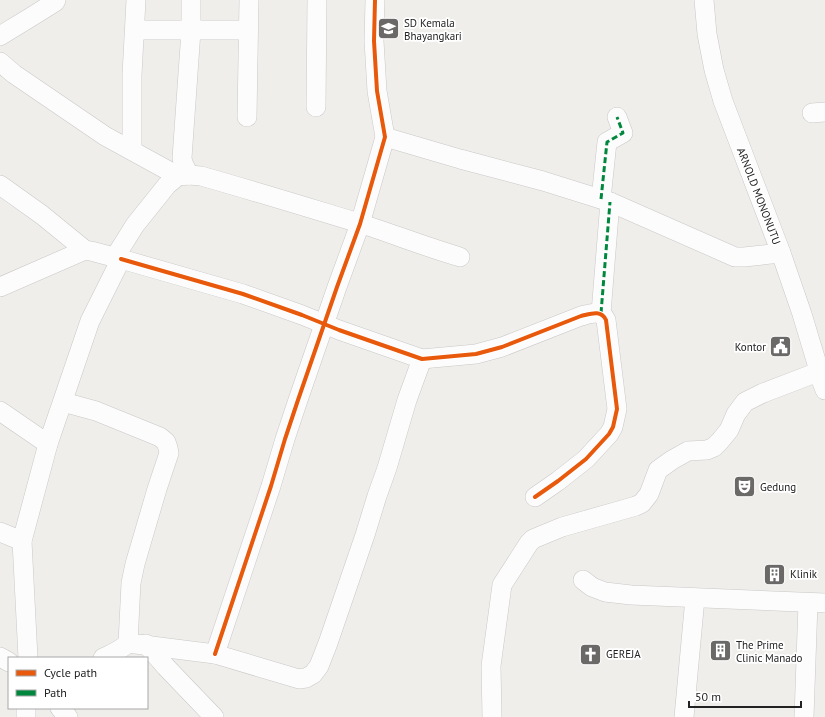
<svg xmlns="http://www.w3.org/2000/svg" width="825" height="717" font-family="'PT Sans',sans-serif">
<rect width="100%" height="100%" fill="#f0eeeb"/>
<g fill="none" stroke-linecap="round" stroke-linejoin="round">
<defs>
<g id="minor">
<polyline points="704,0 707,34 714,70 723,101 781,253 802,314 817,364 818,372 825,390"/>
<polyline points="135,30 248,30"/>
<polyline points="0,36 31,17 55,2 56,0"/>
<polyline points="0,62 14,74 105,136 178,176"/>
<polyline points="316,107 317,0"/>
<polyline points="812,113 825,112"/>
<polyline points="247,117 249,0"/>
<polyline points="385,137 460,159 543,181 610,202 735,257 744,257 781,253"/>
<polyline points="132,150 132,75 136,0"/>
<polyline points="189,175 183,163 182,158 191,31 191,0"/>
<polyline points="0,185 42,215 85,250"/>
<polyline points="601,199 607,142 623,133 617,117"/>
<path d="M115 257 135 225 167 185 178 176 189 175 201 176C254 191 306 207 359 223 393 234 426 247 460 257"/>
<path d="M121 259 243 294 302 315 339 330 422 359 476 354 502 347 581 316C590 314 601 309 606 320L617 409 613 427 609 434 586 459 558 481 535 497"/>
<polyline points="0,287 85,250 91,251 121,259 90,321 48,444 22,541 28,658"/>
<polyline points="601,313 610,202"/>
<polyline points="63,402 96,411 160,437 166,442 168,448 169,453 157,489 135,564 131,583 128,643"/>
<polyline points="0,411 48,444"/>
<polyline points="0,532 22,541"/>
<polyline points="583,580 592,587 605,592 631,595 825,603"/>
<polyline points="146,644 166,667 214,717"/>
<polyline points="215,654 271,486 285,439 298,400 337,287 360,224 385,137 377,91 374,41 375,0"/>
<polyline points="0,657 9,662"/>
<path d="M103 658C112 654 121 650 128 643L215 654 299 679 306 678 313 674 319 666 328 643 365 535 377 496 387 468 407 400 422 359"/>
<polyline points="60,708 68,717"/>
<polyline points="26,717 26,708"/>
<polyline points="492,717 491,666 502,585 529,543 533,539 562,527 636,506 642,503 649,494 658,470 672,460 688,451 707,450 714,447 720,441 729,430 736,414 745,402 763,393 818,372"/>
<polyline points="684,717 695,598"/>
<polyline points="804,717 808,603"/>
</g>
</defs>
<use href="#minor" stroke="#c9c8c7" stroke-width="20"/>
<use href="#minor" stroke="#fdfcfc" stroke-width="19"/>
<g stroke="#00873e" stroke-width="3" stroke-dasharray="6 3" stroke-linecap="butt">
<polyline points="601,199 607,142 623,133 617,117"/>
<polyline points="601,313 610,202"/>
</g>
<defs>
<g id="cycleway">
<path d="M121 259 243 294 302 315 339 330 422 359 476 354 502 347 581 316C590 314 601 309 606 320L617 409 613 427 609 434 586 459 558 481 535 497"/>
<polyline points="215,654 271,486 285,439 298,400 337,287 360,224 385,137 377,91 374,41 375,0"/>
</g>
</defs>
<use href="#cycleway" stroke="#fff" stroke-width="6"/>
<use href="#cycleway" stroke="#e8590c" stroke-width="4"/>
</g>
<defs>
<symbol id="school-square" viewBox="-11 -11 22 22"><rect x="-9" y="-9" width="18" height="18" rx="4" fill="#6a6968" stroke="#fff"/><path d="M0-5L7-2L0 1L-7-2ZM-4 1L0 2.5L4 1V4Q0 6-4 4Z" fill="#fff"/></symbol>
<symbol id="civic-square" viewBox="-11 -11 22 22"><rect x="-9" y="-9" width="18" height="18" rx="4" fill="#6a6968" stroke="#fff"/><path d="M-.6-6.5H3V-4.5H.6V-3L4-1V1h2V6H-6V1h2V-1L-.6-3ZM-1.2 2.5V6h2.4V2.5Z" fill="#fff"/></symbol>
<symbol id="theatre-square" viewBox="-11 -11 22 22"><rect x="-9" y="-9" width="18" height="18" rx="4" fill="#6a6968" stroke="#fff"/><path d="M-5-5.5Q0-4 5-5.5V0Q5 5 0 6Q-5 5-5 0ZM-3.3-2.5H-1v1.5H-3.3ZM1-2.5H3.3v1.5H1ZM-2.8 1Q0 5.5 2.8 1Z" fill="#fff"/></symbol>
<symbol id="building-square" viewBox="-11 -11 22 22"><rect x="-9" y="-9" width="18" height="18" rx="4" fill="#6a6968" stroke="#fff"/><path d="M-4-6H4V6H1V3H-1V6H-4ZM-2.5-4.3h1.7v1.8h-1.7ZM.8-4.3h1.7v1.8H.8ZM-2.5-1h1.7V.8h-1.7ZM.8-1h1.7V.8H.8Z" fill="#fff"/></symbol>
<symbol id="church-square" viewBox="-11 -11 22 22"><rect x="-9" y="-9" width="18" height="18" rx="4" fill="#6a6968" stroke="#fff"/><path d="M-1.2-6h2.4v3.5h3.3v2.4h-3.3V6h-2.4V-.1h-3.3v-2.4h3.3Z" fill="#fff"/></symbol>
</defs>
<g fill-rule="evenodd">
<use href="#school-square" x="376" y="16" width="25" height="25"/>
<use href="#civic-square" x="768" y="334" width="25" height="25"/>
<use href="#theatre-square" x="732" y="474" width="25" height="25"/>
<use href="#building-square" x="762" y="562" width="25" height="25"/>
<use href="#building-square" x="708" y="638" width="25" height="25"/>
<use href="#church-square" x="578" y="642" width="25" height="25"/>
</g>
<g text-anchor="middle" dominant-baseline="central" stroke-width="3.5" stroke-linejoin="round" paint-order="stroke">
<g font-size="11" fill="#222" stroke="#fff" text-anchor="start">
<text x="404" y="23">SD Kemala<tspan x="404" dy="13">Bhayangkari</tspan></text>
<text x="766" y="347" text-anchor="end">Kontor</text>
<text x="760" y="487">Gedung</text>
<text x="790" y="574">Klinik</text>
<text x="736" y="645">The Prime<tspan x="736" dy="13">Clinic Manado</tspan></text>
<text x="606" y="654">GEREJA</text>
</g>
<g font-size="11" fill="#222" stroke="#fff">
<text transform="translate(759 196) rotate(69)">ARNOLD MONONUTU</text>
</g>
</g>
<rect x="8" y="657" width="140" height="52" fill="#ffffff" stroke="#a7a7a7"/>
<rect x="16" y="670" width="20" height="6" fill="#e8590c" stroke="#a7a7a7"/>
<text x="44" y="677" font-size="12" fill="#222222">Cycle path</text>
<rect x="16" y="690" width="20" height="6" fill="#00873e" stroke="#a7a7a7"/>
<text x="44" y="697" font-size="12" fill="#222222">Path</text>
<path d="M689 701v6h112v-6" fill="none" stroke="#222222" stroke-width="2"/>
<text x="695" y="701" font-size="12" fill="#222222" stroke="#ffffff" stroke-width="3" paint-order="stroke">50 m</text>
</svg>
